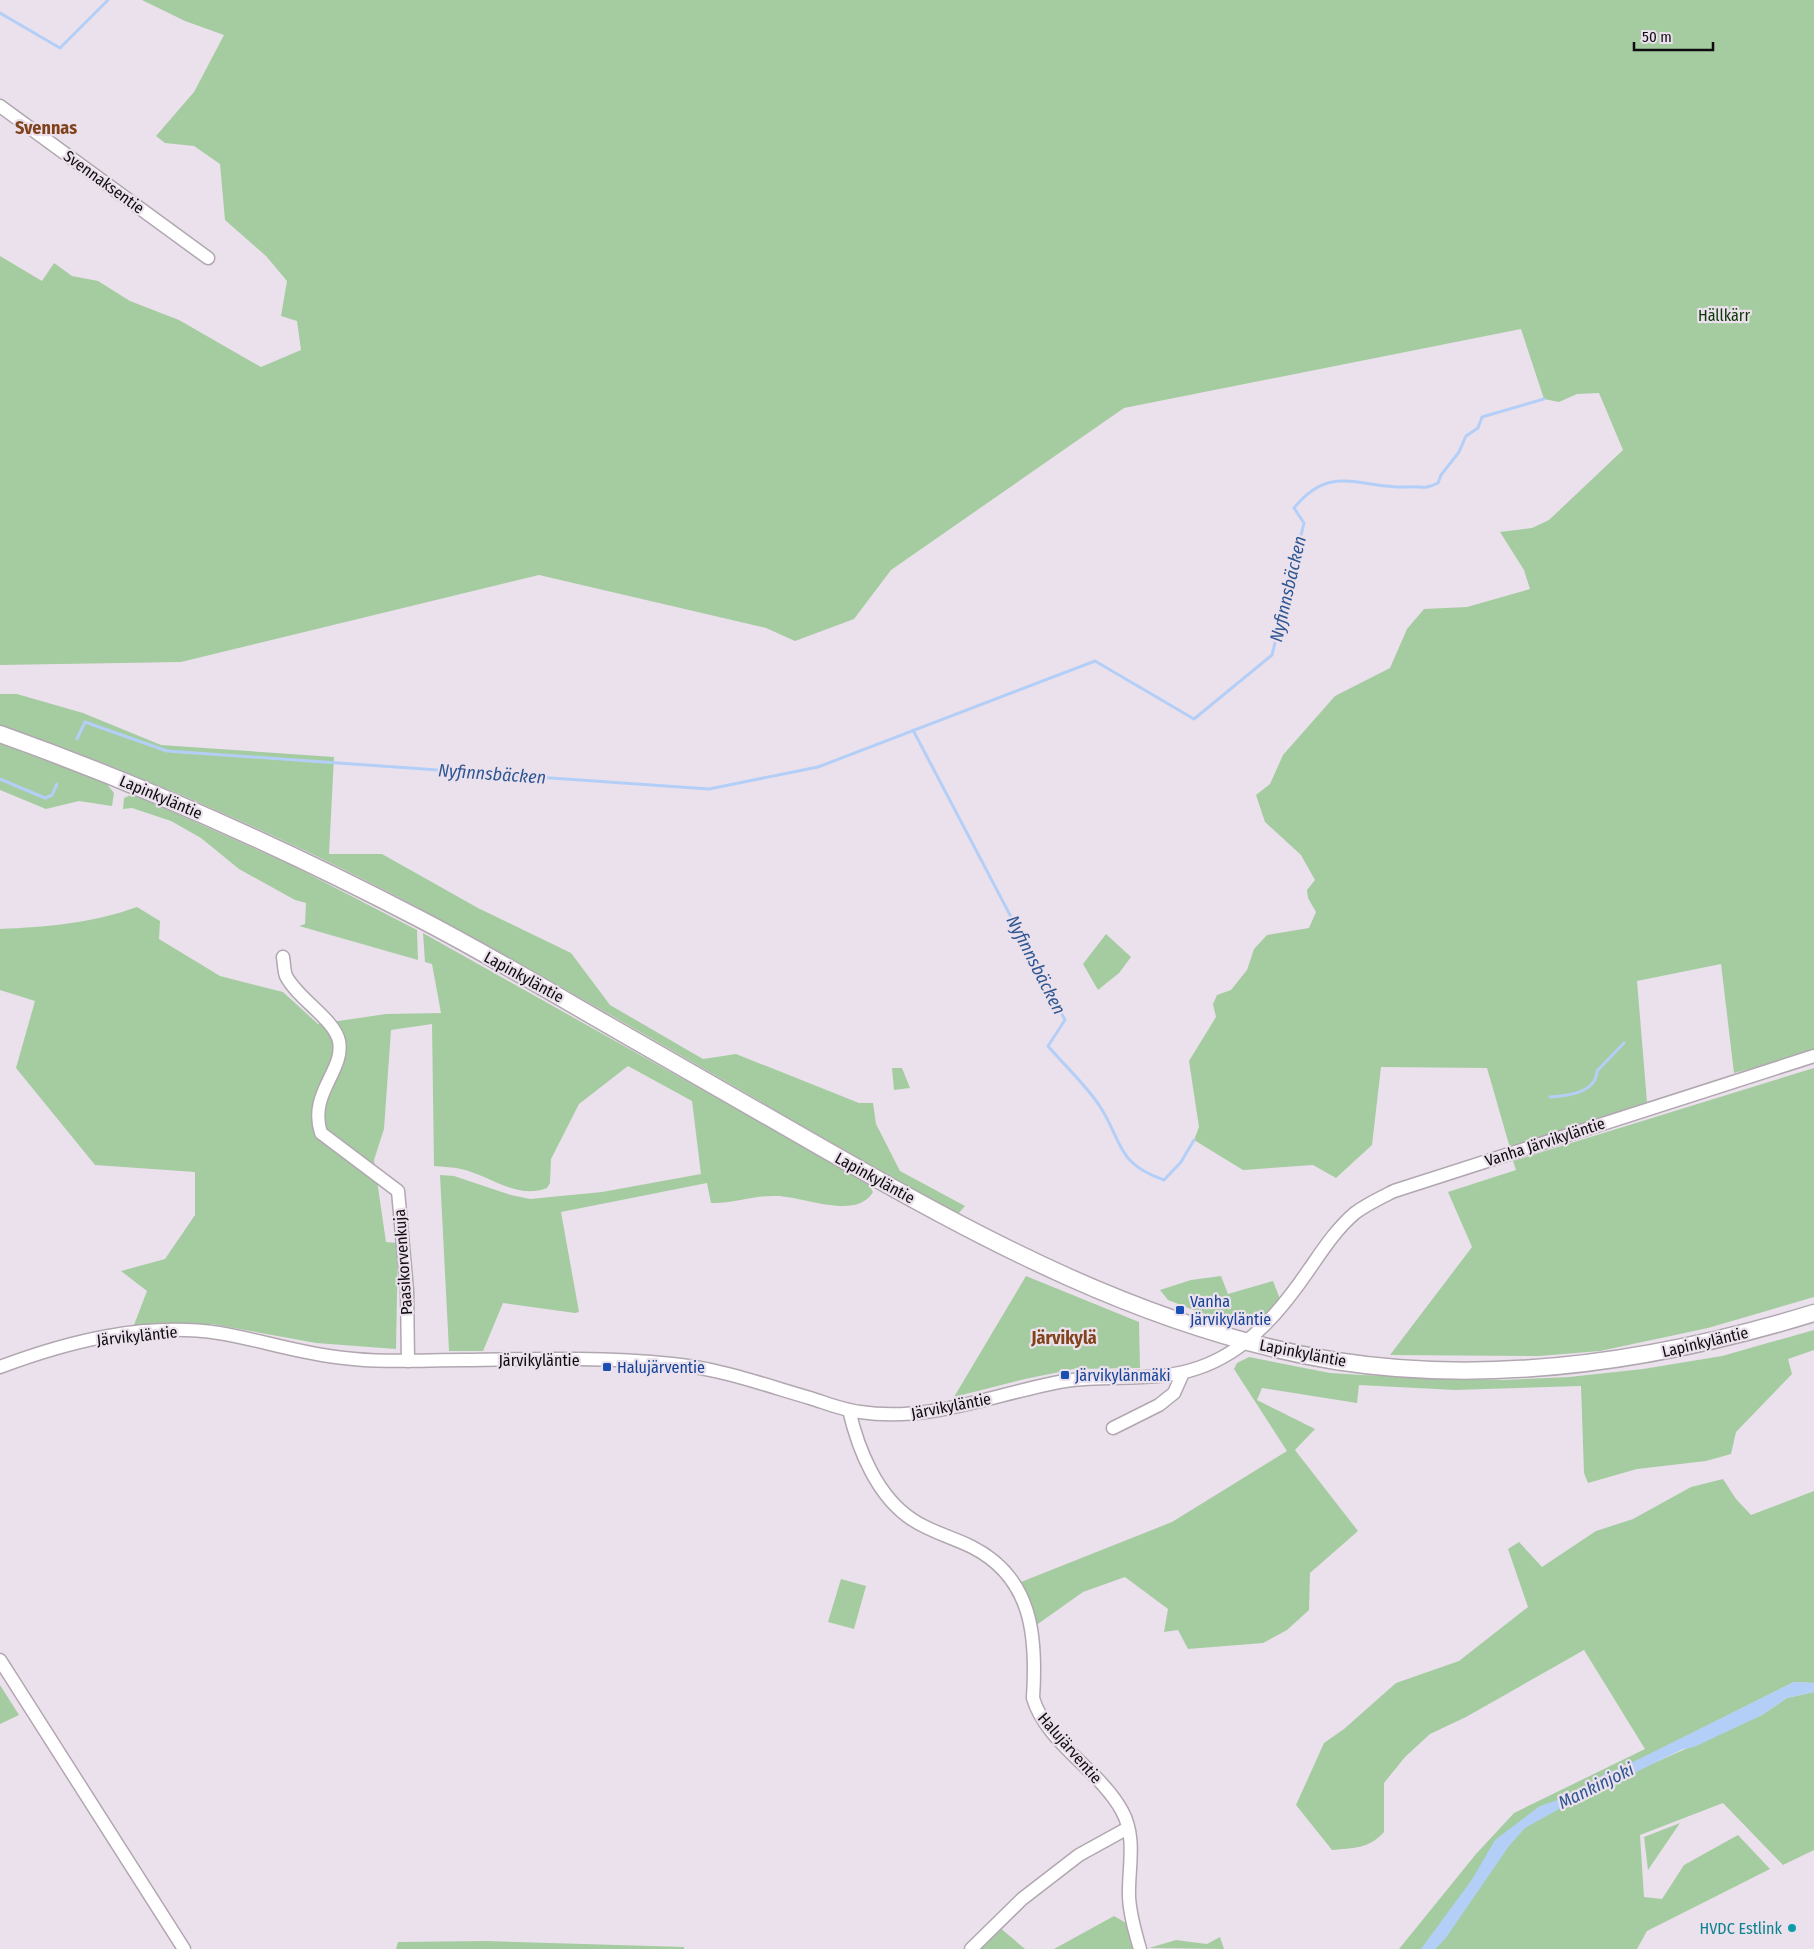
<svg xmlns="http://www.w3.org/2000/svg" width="1814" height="1949" font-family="'Fira Sans Condensed',sans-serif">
<rect width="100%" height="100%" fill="#ebe1ec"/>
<g fill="#a5cca0">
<polygon points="142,0 1814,0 1814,1052 1734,1073 1721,964 1637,981 1647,1102 1510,1148 1487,1068 1381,1067 1372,1145 1336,1178 1313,1165 1243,1170 1194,1140 1199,1127 1189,1061 1216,1017 1213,1004 1217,995 1231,990 1247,970 1254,949 1267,935 1309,928 1316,912 1308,898 1307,890 1315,880 1301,855 1265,822 1256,795 1270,784 1283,755 1335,696 1390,668 1407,629 1424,609 1467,607 1530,589 1524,570 1500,532 1532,528 1549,520 1623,450 1599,393 1577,394 1559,402 1544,399 1521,329 1124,408 891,570 854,619 795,641 766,628 539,575 181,662 0,665 0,256 42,281 54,263 72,276 98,281 130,301 179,320 261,367 301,350 297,321 281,316 287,281 266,256 225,220 220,164 194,146 165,143 156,136 194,92 224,35 185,21"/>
<path d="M0 694H17L83 713 161 745 334 757 329 854H382L478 908 571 953 610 1005 703 1059 736 1054 859 1103H873L876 1124 900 1171 965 1206 958 1214C796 1124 637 1028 474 938 323 854 163 782 0 725Z"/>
<polygon points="0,743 106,783 114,793 112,806 79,801 46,809 0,790"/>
<polygon points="133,794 293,866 417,930 418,960 299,926 305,924 306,903 295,900 239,869 201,838 171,821 132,808 123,809 124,798"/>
<path d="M137 907 160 921 159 939 220 976 283 992 318 1024 386 1014 441 1013 432 964 425 962 423 933 868 1183 873 1192C856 1221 803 1196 776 1196 755 1195 733 1204 711 1203L707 1183 561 1212 579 1312 575 1313 503 1303 483 1351H449L440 1175 454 1176 511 1195 530 1199 602 1192 701 1174 692 1101 628 1066 579 1104 551 1159 550 1183 547 1188C517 1200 489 1175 461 1169 453 1167 443 1167 434 1166L432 1024 391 1030 384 1129 374 1160 386 1242 398 1243 396 1349 316 1343 212 1324 134 1325 147 1291 121 1271 165 1259 195 1215V1172L95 1165 16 1068 35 1001 0 990V929C47 927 93 923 137 907Z"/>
<polygon points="1106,934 1131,957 1119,973 1098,990 1083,964"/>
<polygon points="892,1068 902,1068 910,1088 894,1090"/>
<polygon points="1814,1068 1814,1297 1708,1328 1600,1351 1539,1356 1390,1355 1472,1247 1448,1192 1516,1170 1513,1161"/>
<polygon points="1026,1276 1139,1322 1140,1368 1074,1369 1025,1379 954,1397"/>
<path d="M1221 1276 1228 1294 1273 1281 1280 1299C1266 1313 1255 1327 1235 1326L1168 1300 1160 1290 1191 1280Z"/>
<polygon points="1814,1330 1814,1350 1788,1359 1792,1374 1736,1432 1731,1454 1706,1461 1637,1469 1588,1483 1584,1473 1581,1386 1455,1390 1359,1385 1357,1403 1262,1388 1257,1400 1315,1429 1295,1450 1358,1531 1310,1573 1309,1610 1287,1630 1263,1643 1188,1649 1178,1630 1164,1632 1168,1609 1125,1577 1083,1592 1035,1626 1028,1597 1021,1582 1172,1522 1287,1451 1234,1369 1237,1363 1249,1357 1330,1373 1362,1375 1503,1380 1569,1377 1643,1369 1722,1356"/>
<path d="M1723 1479 1736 1499 1751 1515 1814 1491V1683L1794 1682 1649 1755 1654 1763 1762 1715 1787 1698 1814 1692V1850L1783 1865 1723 1803 1640 1835 1644 1897 1662 1899 1684 1865 1738 1835 1770 1869 1647 1931 1637 1949H1399L1476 1854 1514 1813 1645 1749 1584 1650 1466 1717 1430 1734 1405 1757 1384 1783V1832C1369 1849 1353 1848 1332 1850L1296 1805 1324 1743 1344 1729 1396 1683 1459 1661 1528 1607 1508 1549 1519 1542 1542 1567 1596 1531 1633 1519 1691 1487Z"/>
<polygon points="841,1579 866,1586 854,1629 828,1622"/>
<polygon points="0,1685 19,1715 0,1724"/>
<polygon points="1680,1823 1648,1870 1644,1837"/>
<polygon points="1114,1916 1126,1923 1134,1949 1054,1949"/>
<polygon points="999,1927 1025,1949 979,1949"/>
<polygon points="1220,1937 1224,1949 1149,1948 1176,1940 1207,1944"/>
<polygon points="486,1941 684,1947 684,1949 396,1949 398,1942"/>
</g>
<polygon fill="#b4cff7" points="1794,1682 1814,1683 1814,1692 1787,1698 1762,1715 1694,1747 1683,1749 1620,1780 1595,1789 1525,1828 1509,1846 1445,1939 1435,1949 1421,1949 1473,1878 1495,1840 1540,1806 1567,1797 1601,1776 1627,1765"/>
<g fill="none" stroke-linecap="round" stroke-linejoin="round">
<g stroke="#b4cff7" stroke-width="3">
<polyline points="0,13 60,48 108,0"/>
<path d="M913 730 1065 1020 1048 1046C1064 1065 1085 1084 1099 1105 1123 1141 1115 1163 1164 1180L1181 1162 1194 1140"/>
<path d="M77 739 85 722 167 751 709 789 818 767 1095 661 1194 719 1272 655 1304 523 1294 508C1331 462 1360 489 1408 487 1421 486 1424 490 1438 483L1441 475 1459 452 1466 436 1478 428 1482 417 1544 399"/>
<polyline points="0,779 45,798 52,795 57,784"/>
<path d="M1550 1097C1567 1096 1596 1093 1597 1071L1624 1043"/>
</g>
<defs>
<g id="minor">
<polyline points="0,106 208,258"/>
<path d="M283 957C284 963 284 971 286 976 298 999 334 1019 339 1041 345 1071 308 1093 321 1133L398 1191 407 1290 408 1361"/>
<path d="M0 1367C69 1341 145 1322 219 1333 261 1340 302 1354 344 1358 383 1363 423 1360 463 1360 533 1359 603 1357 672 1364 718 1368 765 1385 810 1398 826 1403 843 1410 860 1412 931 1423 996 1393 1065 1381 1109 1374 1155 1383 1198 1368 1246 1352 1280 1312 1308 1271 1322 1251 1336 1229 1355 1213 1367 1204 1380 1198 1394 1191L1814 1056"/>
<path d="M849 1410C858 1449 877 1497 913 1520 931 1532 952 1537 972 1547 1033 1578 1037 1637 1033 1698 1046 1743 1101 1771 1122 1811 1137 1838 1128 1868 1129 1897 1130 1915 1135 1932 1140 1949"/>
<polyline points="1113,1428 1159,1405 1174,1393 1183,1373"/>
<polyline points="0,1660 184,1949"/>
<polyline points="971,1949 1022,1899 1079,1855 1128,1828"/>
</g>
<path id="major" d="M0 734C143 785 281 847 416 917 486 953 554 994 622 1033 688 1071 754 1108 819 1146 981 1239 1150 1331 1336 1361 1497 1386 1661 1360 1814 1313"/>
</defs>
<use href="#minor" stroke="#b1a7b1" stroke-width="15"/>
<use href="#major" stroke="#b1a7b1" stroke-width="19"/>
<use href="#minor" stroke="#fff" stroke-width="12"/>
<use href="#major" stroke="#fff" stroke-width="16"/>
</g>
<g fill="#1a4fb4" stroke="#ebe1ec" stroke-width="2">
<rect x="1175" y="1305" width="10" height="10" rx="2.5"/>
<rect x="602" y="1362" width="10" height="10" rx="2.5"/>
<rect x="1060" y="1370" width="10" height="10" rx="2.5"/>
</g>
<circle fill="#0f9aa8" stroke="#ebe1ec" stroke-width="2" cx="1792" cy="1928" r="5"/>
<g text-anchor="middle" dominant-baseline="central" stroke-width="4.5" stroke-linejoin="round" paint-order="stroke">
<g font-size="16" fill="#0f0b0f" stroke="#ebe1ec">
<text transform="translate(104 182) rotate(36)">Svennaksentie</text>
<text transform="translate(161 797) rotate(23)">Lapinkyläntie</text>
<text transform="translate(524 977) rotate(29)">Lapinkyläntie</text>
<text transform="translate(1545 1142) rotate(-18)">Vanha Järvikyläntie</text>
<text transform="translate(875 1178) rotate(29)">Lapinkyläntie</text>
<text transform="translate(403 1262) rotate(-94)">Paasikorvenkuja</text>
<text transform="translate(137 1336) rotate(-6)">Järvikyläntie</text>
<text transform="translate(1705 1342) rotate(-13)">Lapinkyläntie</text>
<text transform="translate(1303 1353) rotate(11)">Lapinkyläntie</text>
<text x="539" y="1360">Järvikyläntie</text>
<text transform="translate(951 1406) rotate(-11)">Järvikyläntie</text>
<text transform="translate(1070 1748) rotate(49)">Halujärventie</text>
</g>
<g font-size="16" fill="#0b3607" stroke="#ebe1ec">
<text x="1724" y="315">Hällkärr</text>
</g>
<g font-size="16" fill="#164399" stroke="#ebe1ec" text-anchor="start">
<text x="1190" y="1301">Vanha<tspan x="1190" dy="18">Järvikyläntie</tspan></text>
<text x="617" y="1367">Halujärventie</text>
<text x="1075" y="1375">Järvikylänmäki</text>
</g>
<g font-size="16" fill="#0d838f" stroke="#ebe1ec" text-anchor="end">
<text x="1782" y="1928">HVDC Estlink</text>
</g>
<g font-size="18" font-weight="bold" fill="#81431c" stroke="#ebe1ec">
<text x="46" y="128">Svennas</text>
<text x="1064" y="1338">Järvikylä</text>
</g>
<g font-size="18" font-style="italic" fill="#2f5793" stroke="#ebe1ec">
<text transform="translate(1288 589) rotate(-77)">Nyfinnsbäcken</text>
<text transform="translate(492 774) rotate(4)">Nyfinnsbäcken</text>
<text transform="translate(1036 965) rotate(63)">Nyfinnsbäcken</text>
<text transform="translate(1596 1786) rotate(-26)">Mankinjoki</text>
</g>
</g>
<path d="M1634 42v8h79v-8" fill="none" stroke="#0f0b0f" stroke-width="2.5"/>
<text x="1642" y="42" font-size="15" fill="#0f0b0f" stroke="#ebe1ec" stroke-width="4" paint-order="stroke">50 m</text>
</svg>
